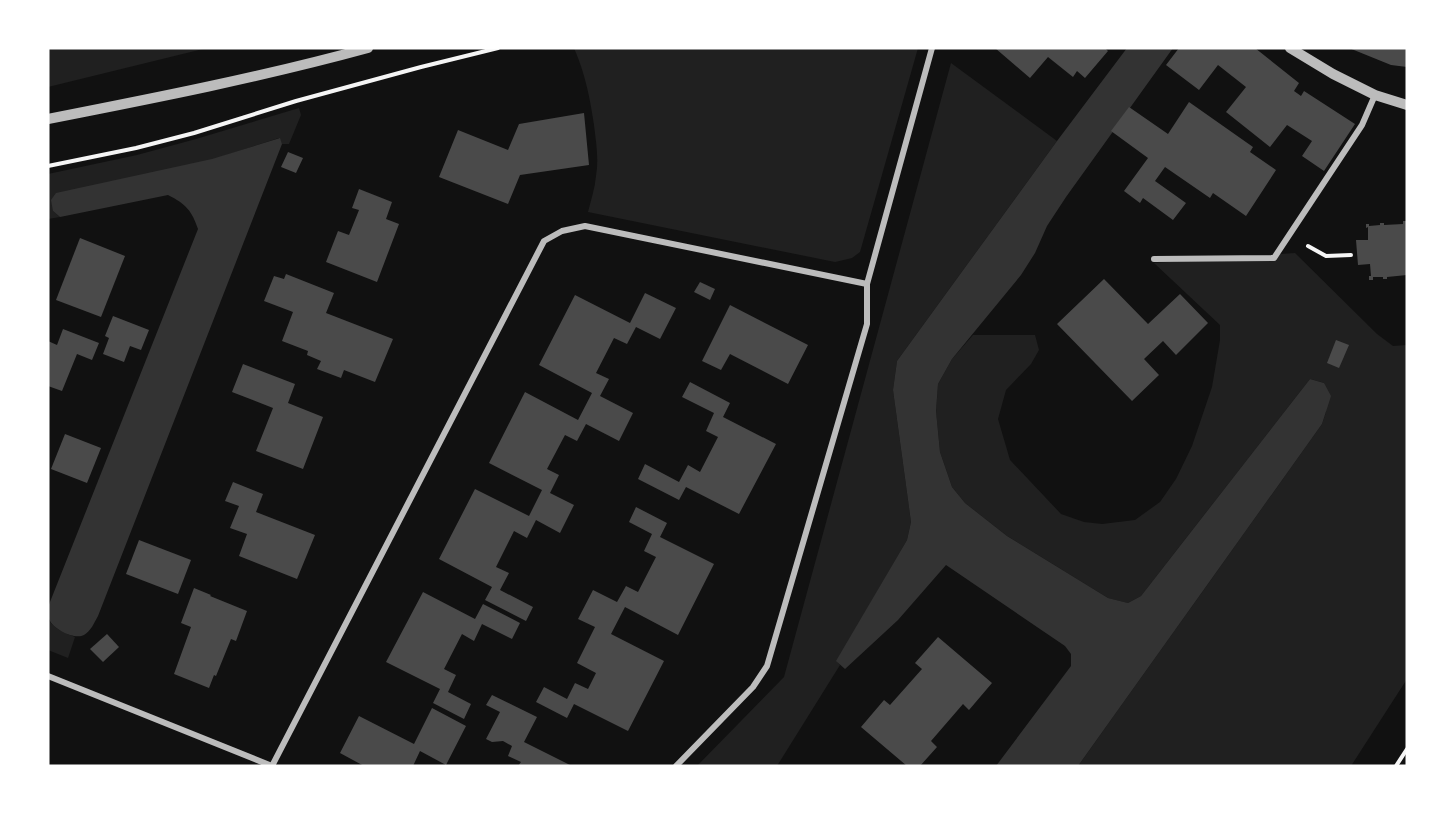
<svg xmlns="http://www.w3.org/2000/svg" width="1455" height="814" font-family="Overpass,sans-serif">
<rect width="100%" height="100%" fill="#111"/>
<g fill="#202020">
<polygon points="48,48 207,48 48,87"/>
<path d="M574 48H918L860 252 852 258 835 262 588 212C591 200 595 188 596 176 599 159 596 142 594 125 590 98 585 73 574 48Z"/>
<polygon points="951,63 1057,141 897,361 893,390 911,522 907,540 837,661 840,665 777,766 697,766 784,677"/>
<polygon points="299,108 301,115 289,144 282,144 279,138 53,211 60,217 48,219 48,174 137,155 196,139"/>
<polygon points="1295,253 1377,334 1393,346 1407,345 1407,679 1351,766 1078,766 1322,424 1326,412 1324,383 1310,379 1141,596 1128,603 1108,598 1007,536 965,503 952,487 940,452 936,411 938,384 952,359 973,335 1035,335 1039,350 1031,364 1006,390 998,419 1010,460 1061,514 1084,522 1102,524 1135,520 1160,502 1176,479 1192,446 1212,387 1220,340 1220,325 1154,263"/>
<path d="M48 619C54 629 65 633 75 637L68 658 48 650Z"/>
</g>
<g fill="#333">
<polygon points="1127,48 1173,48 1066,197 1047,226 1035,253 1021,275 952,359 938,384 936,411 940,452 952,487 965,503 1007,536 1108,598 1128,603 1141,596 1310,379 1324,383 1331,396 1322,424 1078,766 996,766 1071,666 1071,654 1065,646 946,565 898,620 845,669 836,661 907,540 911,522 893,390 897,361 1057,141"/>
<path d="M280 138 282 144 98 616C94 623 91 631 84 635 75 640 55 630 50 621 47 617 48 612 48 607L198 229C192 211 186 204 168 195L60 217 53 211 51 200 56 193 212 159Z"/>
</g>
<g fill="#4a4a4a">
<polygon points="995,48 1105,48 1108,51 1085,78 1077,71 1073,77 1048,57 1030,78"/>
<polygon points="1179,48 1255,48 1299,83 1294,91 1301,96 1304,91 1355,124 1324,171 1302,156 1312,141 1287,125 1270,147 1226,112 1246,87 1218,65 1199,90 1166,65"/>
<polygon points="1349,48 1407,48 1407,67 1391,65"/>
<polygon points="1189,102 1253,147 1250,152 1276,170 1246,216 1213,193 1210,198 1165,167 1155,181 1186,203 1173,220 1143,198 1140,203 1124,191 1148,158 1111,131 1129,107 1168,134"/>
<polygon points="584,113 589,165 520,175 508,204 439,177 458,130 508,150 519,124"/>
<polygon points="288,152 303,158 296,173 281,167"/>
<polygon points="359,189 392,202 386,219 399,224 377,282 326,262 338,231 349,235 359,210 352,208"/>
<polygon points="1403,221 1406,221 1407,223 1407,275 1387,277 1387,279 1383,279 1383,277 1373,277 1373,280 1369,280 1369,276 1371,276 1370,264 1358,265 1356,240 1368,240 1368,227 1366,228 1366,224 1369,224 1369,226 1380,225 1380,223 1384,223 1384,225 1403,224"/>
<polygon points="80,238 125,256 101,317 56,300"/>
<polygon points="286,274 334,293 326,313 393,339 375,382 344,370 341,378 317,369 321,361 307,355 308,351 282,341 293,312 264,301 274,276 284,279"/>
<polygon points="1104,279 1148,324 1180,294 1208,323 1176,355 1163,341 1144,359 1159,375 1132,401 1057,324"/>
<polygon points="700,282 715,289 710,300 694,292"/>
<polygon points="645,293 676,308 660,339 636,327 627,344 614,338 596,373 609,379 600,396 633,413 619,441 586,424 577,441 565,435 547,469 559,475 550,493 574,505 560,533 536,520 527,538 514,531 496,567 509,573 500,590 533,607 526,621 485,600 492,587 439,559 475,489 529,516 542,490 489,463 525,392 578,420 592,393 539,365 575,295 630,323"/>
<polygon points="730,305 808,345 788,384 730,354 721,370 702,361"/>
<polygon points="113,316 149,330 141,350 130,346 124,362 103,354 109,338 105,336"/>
<polygon points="63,329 99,343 92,360 77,354 62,391 48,386 48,341 57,345"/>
<polygon points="1336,340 1349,345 1339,368 1327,363"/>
<polygon points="243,364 295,384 288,403 323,417 303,469 256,451 273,408 232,392"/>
<polygon points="690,382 730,403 723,417 776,444 739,514 686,487 679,500 638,479 645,464 679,482 688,465 700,472 718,437 706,431 714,413 682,397"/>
<polygon points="65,434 101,448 87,483 51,469"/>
<polygon points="233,482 263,494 256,512 315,535 297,579 239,556 247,534 230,528 239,506 225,501"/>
<polygon points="636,507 667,523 660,537 714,564 678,635 625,607 611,634 664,661 628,731 574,704 567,718 536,702 544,687 567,699 575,683 588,689 596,673 577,663 595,627 578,619 593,590 617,602 626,586 638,592 656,557 644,551 652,534 629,522"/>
<polygon points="139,540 191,560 178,594 126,574"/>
<polygon points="194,588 211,595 210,596 247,611 236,641 231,639 216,676 214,675 209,688 174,674 191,627 181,623"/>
<polygon points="423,592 475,619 483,604 520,623 512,639 482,624 474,641 462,634 444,669 456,675 448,692 471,704 464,719 433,703 440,689 386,662"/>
<polygon points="107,634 119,647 103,662 90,649"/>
<polygon points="938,637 992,683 969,710 963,704 931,741 937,747 920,766 907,766 861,727 884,700 890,705 922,669 915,663"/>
<polygon points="492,695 537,717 524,742 572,766 518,766 521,762 508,756 512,746 503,741 492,742 486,739 500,712 486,705"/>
<polygon points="432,708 466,726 446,765 420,751 413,766 364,766 340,753 359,716 414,744"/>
</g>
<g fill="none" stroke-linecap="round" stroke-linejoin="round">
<g stroke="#f5f5f5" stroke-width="4">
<polyline points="48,166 136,148 194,133 296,101 421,67 498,48"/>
<polyline points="1308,246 1326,256 1351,255"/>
<polyline points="1396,766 1407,749"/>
</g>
<g stroke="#bcbcbc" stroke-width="6">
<polyline points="1154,259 1274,258 1362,125 1375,95"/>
<polyline points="48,676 272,766"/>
<polyline points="272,766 544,241 562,231 585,226 867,284"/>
<polyline points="676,766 753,687 767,666 867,324 867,284 932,48"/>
</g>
<g stroke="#bcbcbc" stroke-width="10">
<polyline points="1290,48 1333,74 1375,95 1407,105"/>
<path d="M48 119C155 98 262 77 368 48"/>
</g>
</g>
<rect width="1455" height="814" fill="none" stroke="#ffffff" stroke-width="99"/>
</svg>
